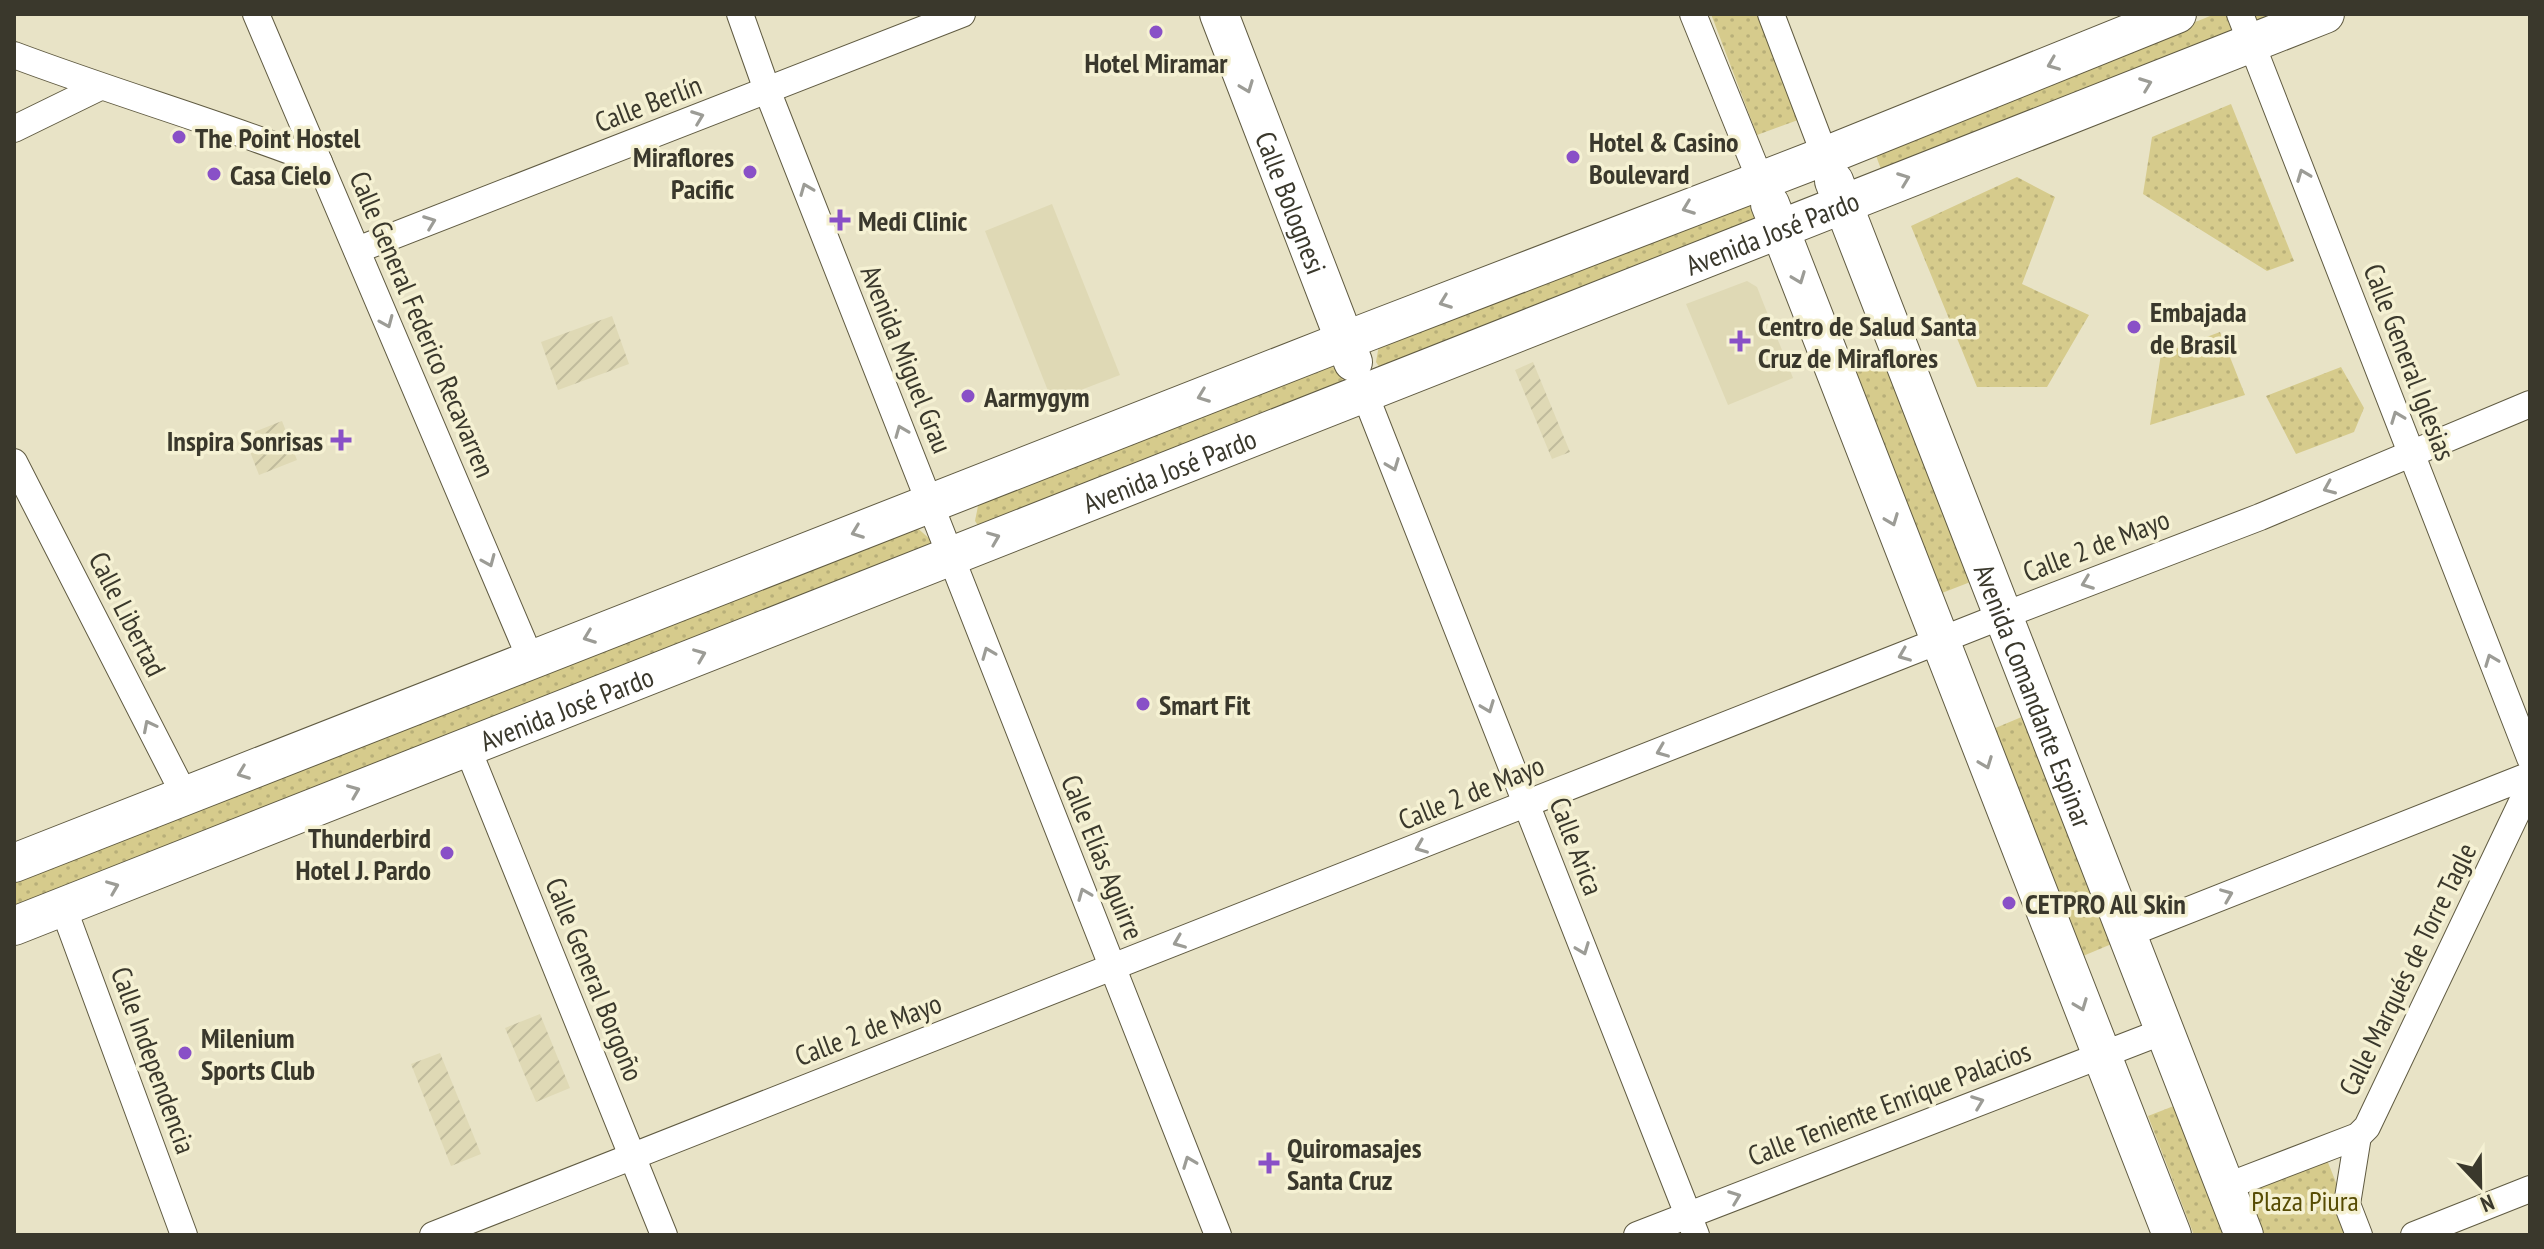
<svg xmlns="http://www.w3.org/2000/svg" width="2544" height="1249" font-family="'PT Sans Narrow',sans-serif">
<defs>
<pattern id="industrial-furrows" width="10" height="10" patternUnits="userSpaceOnUse" patternTransform="scale(2)"><rect width="10" height="10" fill="#dfd9b5"/><path d="M-1 1l2-2M0 10L10 0M9 11l2-2" fill="none" stroke="#c0bb9c"/></pattern>
<pattern id="grass-dots" width="8" height="8" patternUnits="userSpaceOnUse" patternTransform="scale(2)"><rect width="8" height="8" fill="#d6cb8c"/><path d="M2 2h.1M6 6h.1" fill="none" stroke="#b8af79" stroke-width="1.8" stroke-linecap="round"/></pattern>
</defs>
<rect width="100%" height="100%" fill="#e8e3c6"/>
<g fill="#dfd9b5">
<polygon points="1052,204 1120,375 1052,401 985,231"/>
<polygon points="1747,281 1757,287 1793,378 1728,405 1686,304"/>
</g>
<g fill="url(#industrial-furrows)">
<polygon points="612,316 629,364 558,390 541,342"/>
<polygon points="1533,362 1570,452 1552,459 1515,370"/>
<polygon points="282,421 297,460 259,475 244,436"/>
<polygon points="540,1014 570,1088 536,1102 505,1028"/>
<polygon points="440,1053 481,1154 451,1166 411,1064"/>
</g>
<g fill="url(#grass-dots)">
<polygon points="1711,14 1757,14 1798,120 1757,135"/>
<polygon points="2215,14 2303,14 1885,180 1875,153"/>
<polygon points="2231,104 2294,261 2267,271 2143,194 2152,137"/>
<polygon points="2017,177 2055,197 2022,284 2089,315 2047,387 1977,387 1911,226"/>
<polygon points="1741,202 1750,205 1758,225 1382,371 1376,362 1379,345"/>
<polygon points="2220,332 2245,395 2150,425 2161,354"/>
<polygon points="1884,360 1973,581 1942,593 1854,372"/>
<path d="M1328 365C1340 370 1344 376 1345 389L981 530 975 521 979 501Z"/>
<polygon points="2341,367 2364,408 2354,432 2296,454 2266,396"/>
<polygon points="915,526 931,540 933,551 14,918 14,877"/>
<polygon points="2024,716 2114,943 2083,956 1993,729"/>
<polygon points="2179,1104 2230,1235 2194,1235 2148,1116"/>
<polygon points="2325,1155 2357,1235 2263,1235 2249,1197 2253,1184"/>
</g>
<g fill="none" stroke-linecap="round" stroke-linejoin="round">
<defs>
<g id="minor">
<polyline points="256,14 531,660"/>
<polyline points="740,14 767,90 1218,1235"/>
<polyline points="1693,14 1760,179"/>
<polyline points="1771,14 1825,156"/>
<polyline points="2240,14 2530,758"/>
<path d="M14 55C115 93 219 123 319 162"/>
<polyline points="14,129 100,87"/>
<polyline points="357,250 962,14"/>
<polyline points="1364,392 1696,1235"/>
<polyline points="14,462 185,796"/>
<polyline points="467,747 664,1235"/>
<polyline points="63,907 184,1235"/>
<polyline points="2128,934 2530,775"/>
<polyline points="2358,1136 2347,1204 2359,1235"/>
<polyline points="2225,1187 2358,1136 2367,1127 2530,785"/>
<polyline points="433,1235 2002,616 2260,517 2530,404"/>
<polyline points="1637,1235 2164,1031"/>
<polyline points="2414,1235 2530,1189"/>
</g>
<g id="secondary">
<path id="s1" d="M1219 14 1353 362"/>
<path id="s2" d="M1834 181 2244 1235"/>
<polyline points="1770,204 2172,1235"/>
<polyline points="14,863 1344,341 1825,156 2177,14"/>
<path id="s3" d="M14 926 2325 14"/>
</g>
</defs>
<use href="#minor" stroke="#605b42" stroke-width="28"/>
<use href="#secondary" stroke="#605b42" stroke-width="40"/>
<use href="#minor" stroke="#fff" stroke-width="26"/>
<use href="#secondary" stroke="#fff" stroke-width="38"/>
</g>
<defs><path id="oneway-chevron" d="M-2-3.5L2.5 0L-2 3.5" fill="none" stroke-width="1.6" stroke-linecap="round" stroke-linejoin="round" transform="scale(2)"/></defs>
<g stroke="#9c9c96">
<use href="#oneway-chevron" transform="translate(2053 64) rotate(158)"/>
<use href="#oneway-chevron" transform="translate(2146 84) rotate(-21)"/>
<use href="#oneway-chevron" transform="translate(1247 87) rotate(69)"/>
<use href="#oneway-chevron" transform="translate(698 117) rotate(-21)"/>
<use href="#oneway-chevron" transform="translate(2303 175) rotate(-111)"/>
<use href="#oneway-chevron" transform="translate(1904 179) rotate(-21)"/>
<use href="#oneway-chevron" transform="translate(806 189) rotate(-112)"/>
<use href="#oneway-chevron" transform="translate(1688 208) rotate(159)"/>
<use href="#oneway-chevron" transform="translate(430 222) rotate(-21)"/>
<use href="#oneway-chevron" transform="translate(1799 278) rotate(69)"/>
<use href="#oneway-chevron" transform="translate(1445 302) rotate(159)"/>
<use href="#oneway-chevron" transform="translate(387 322) rotate(67)"/>
<use href="#oneway-chevron" transform="translate(1203 396) rotate(159)"/>
<use href="#oneway-chevron" transform="translate(2397 417) rotate(-111)"/>
<use href="#oneway-chevron" transform="translate(901 431) rotate(-112)"/>
<use href="#oneway-chevron" transform="translate(1393 465) rotate(69)"/>
<use href="#oneway-chevron" transform="translate(2329 488) rotate(157)"/>
<use href="#oneway-chevron" transform="translate(1892 520) rotate(69)"/>
<use href="#oneway-chevron" transform="translate(857 532) rotate(159)"/>
<use href="#oneway-chevron" transform="translate(994 538) rotate(-22)"/>
<use href="#oneway-chevron" transform="translate(489 561) rotate(67)"/>
<use href="#oneway-chevron" transform="translate(2087 583) rotate(159)"/>
<use href="#oneway-chevron" transform="translate(589 637) rotate(159)"/>
<use href="#oneway-chevron" transform="translate(988 653) rotate(-112)"/>
<use href="#oneway-chevron" transform="translate(700 655) rotate(-22)"/>
<use href="#oneway-chevron" transform="translate(1904 655) rotate(158)"/>
<use href="#oneway-chevron" transform="translate(2491 660) rotate(-111)"/>
<use href="#oneway-chevron" transform="translate(1488 707) rotate(69)"/>
<use href="#oneway-chevron" transform="translate(149 726) rotate(-117)"/>
<use href="#oneway-chevron" transform="translate(1662 751) rotate(158)"/>
<use href="#oneway-chevron" transform="translate(1986 763) rotate(69)"/>
<use href="#oneway-chevron" transform="translate(243 773) rotate(159)"/>
<use href="#oneway-chevron" transform="translate(354 791) rotate(-22)"/>
<use href="#oneway-chevron" transform="translate(1421 847) rotate(158)"/>
<use href="#oneway-chevron" transform="translate(113 887) rotate(-22)"/>
<use href="#oneway-chevron" transform="translate(1084 894) rotate(-112)"/>
<use href="#oneway-chevron" transform="translate(2227 895) rotate(-22)"/>
<use href="#oneway-chevron" transform="translate(1179 942) rotate(158)"/>
<use href="#oneway-chevron" transform="translate(1583 949) rotate(69)"/>
<use href="#oneway-chevron" transform="translate(2081 1005) rotate(69)"/>
<use href="#oneway-chevron" transform="translate(1978 1102) rotate(-21)"/>
<use href="#oneway-chevron" transform="translate(1189 1162) rotate(-111)"/>
<use href="#oneway-chevron" transform="translate(1735 1197) rotate(-21)"/>
</g>
<g fill="#8950c7" stroke="#f5f1d3" stroke-width="3">
<circle cx="1156" cy="32" r="8"/>
<circle cx="179" cy="137" r="8"/>
<circle cx="1573" cy="157" r="8"/>
<circle cx="750" cy="172" r="8"/>
<circle cx="214" cy="174" r="8"/>
<path d="M836 208h8v8h8v8h-8v8h-8v-8h-8v-8h8z"/>
<circle cx="2134" cy="327" r="8"/>
<path d="M1736 329h8v8h8v8h-8v8h-8v-8h-8v-8h8z"/>
<circle cx="968" cy="396" r="8"/>
<path d="M337 428h8v8h8v8h-8v8h-8v-8h-8v-8h8z"/>
<circle cx="1143" cy="704" r="8"/>
<circle cx="447" cy="853" r="8"/>
<circle cx="2009" cy="903" r="8"/>
<circle cx="185" cy="1053" r="8"/>
<path d="M1265 1151h8v8h8v8h-8v8h-8v-8h-8v-8h8z"/>
</g>
<g text-anchor="middle" dominant-baseline="central" stroke-width="7" stroke-linejoin="round" paint-order="stroke">
<g font-size="28" font-weight="bold" fill="#3a382c" stroke="#f5f1d3" text-anchor="start">
<text x="1156" y="62" text-anchor="middle">Hotel Miramar</text>
<text x="195" y="137">The Point Hostel</text>
<text x="1589" y="141">Hotel &amp; Casino<tspan x="1589" dy="32">Boulevard</tspan></text>
<text x="734" y="156" text-anchor="end">Miraflores<tspan x="734" dy="32">Pacific</tspan></text>
<text x="230" y="174">Casa Cielo</text>
<text x="858" y="220">Medi Clinic</text>
<text x="2150" y="311">Embajada<tspan x="2150" dy="32">de Brasil</tspan></text>
<text x="1758" y="325">Centro de Salud Santa<tspan x="1758" dy="32">Cruz de Miraflores</tspan></text>
<text x="984" y="396">Aarmygym</text>
<text x="323" y="440" text-anchor="end">Inspira Sonrisas</text>
<text x="1159" y="704">Smart Fit</text>
<text x="431" y="837" text-anchor="end">Thunderbird<tspan x="431" dy="32">Hotel J. Pardo</tspan></text>
<text x="2025" y="903">CETPRO All Skin</text>
<text x="201" y="1037">Milenium<tspan x="201" dy="32">Sports Club</tspan></text>
<text x="1287" y="1147">Quiromasajes<tspan x="1287" dy="32">Santa Cruz</tspan></text>
</g>
<g font-size="28" fill="#3a382c" stroke="#f5f1d3">
<text transform="translate(648 103) rotate(-21)">Calle Berlín</text>
<text stroke="none"><textPath href="#s1" startOffset="202">Calle Bolognesi</textPath></text>
<text stroke="none"><textPath href="#s3" startOffset="1890">Avenida José Pardo</textPath></text>
<text transform="translate(423 324) rotate(67)">Calle General Federico Recavarren</text>
<text transform="translate(907 359) rotate(68)">Avenida Miguel Grau</text>
<text transform="translate(2410 362) rotate(69)">Calle General Iglesias</text>
<text stroke="none"><textPath href="#s3" startOffset="1242">Avenida José Pardo</textPath></text>
<text transform="translate(2096 545) rotate(-21)">Calle 2 de Mayo</text>
<text transform="translate(128 614) rotate(63)">Calle Libertad</text>
<text stroke="none"><textPath href="#s2" startOffset="552">Avenida Comandante Espinar</textPath></text>
<text stroke="none"><textPath href="#s3" startOffset="594">Avenida José Pardo</textPath></text>
<text transform="translate(1471 792) rotate(-22)">Calle 2 de Mayo</text>
<text transform="translate(1577 846) rotate(69)">Calle Arica</text>
<text transform="translate(1103 857) rotate(68)">Calle Elías Aguirre</text>
<text transform="translate(2407 969) rotate(-64)">Calle Marqués de Torre Tagle</text>
<text transform="translate(595 979) rotate(68)">Calle General Borgoño</text>
<text transform="translate(868 1029) rotate(-21)">Calle 2 de Mayo</text>
<text transform="translate(154 1060) rotate(70)">Calle Independencia</text>
<text transform="translate(1889 1103) rotate(-21)">Calle Teniente Enrique Palacios</text>
</g>
<g font-size="28" fill="#574c03" stroke="#f5f1d3">
<text x="2305" y="1200">Plaza Piura</text>
</g>
</g>
<rect width="2544" height="1249" fill="none" stroke="#3a382c" stroke-width="32"/>
<g transform="translate(2480 1185) rotate(158)" stroke="#f5f1d3" stroke-width="6" paint-order="stroke">
<path d="M0-6L14 30L0 20L-14 30Z" fill="#3a382c"/>
<text y="-12" font-size="22" font-weight="bold" text-anchor="middle" fill="#3a382c">N</text>
</g>
</svg>
